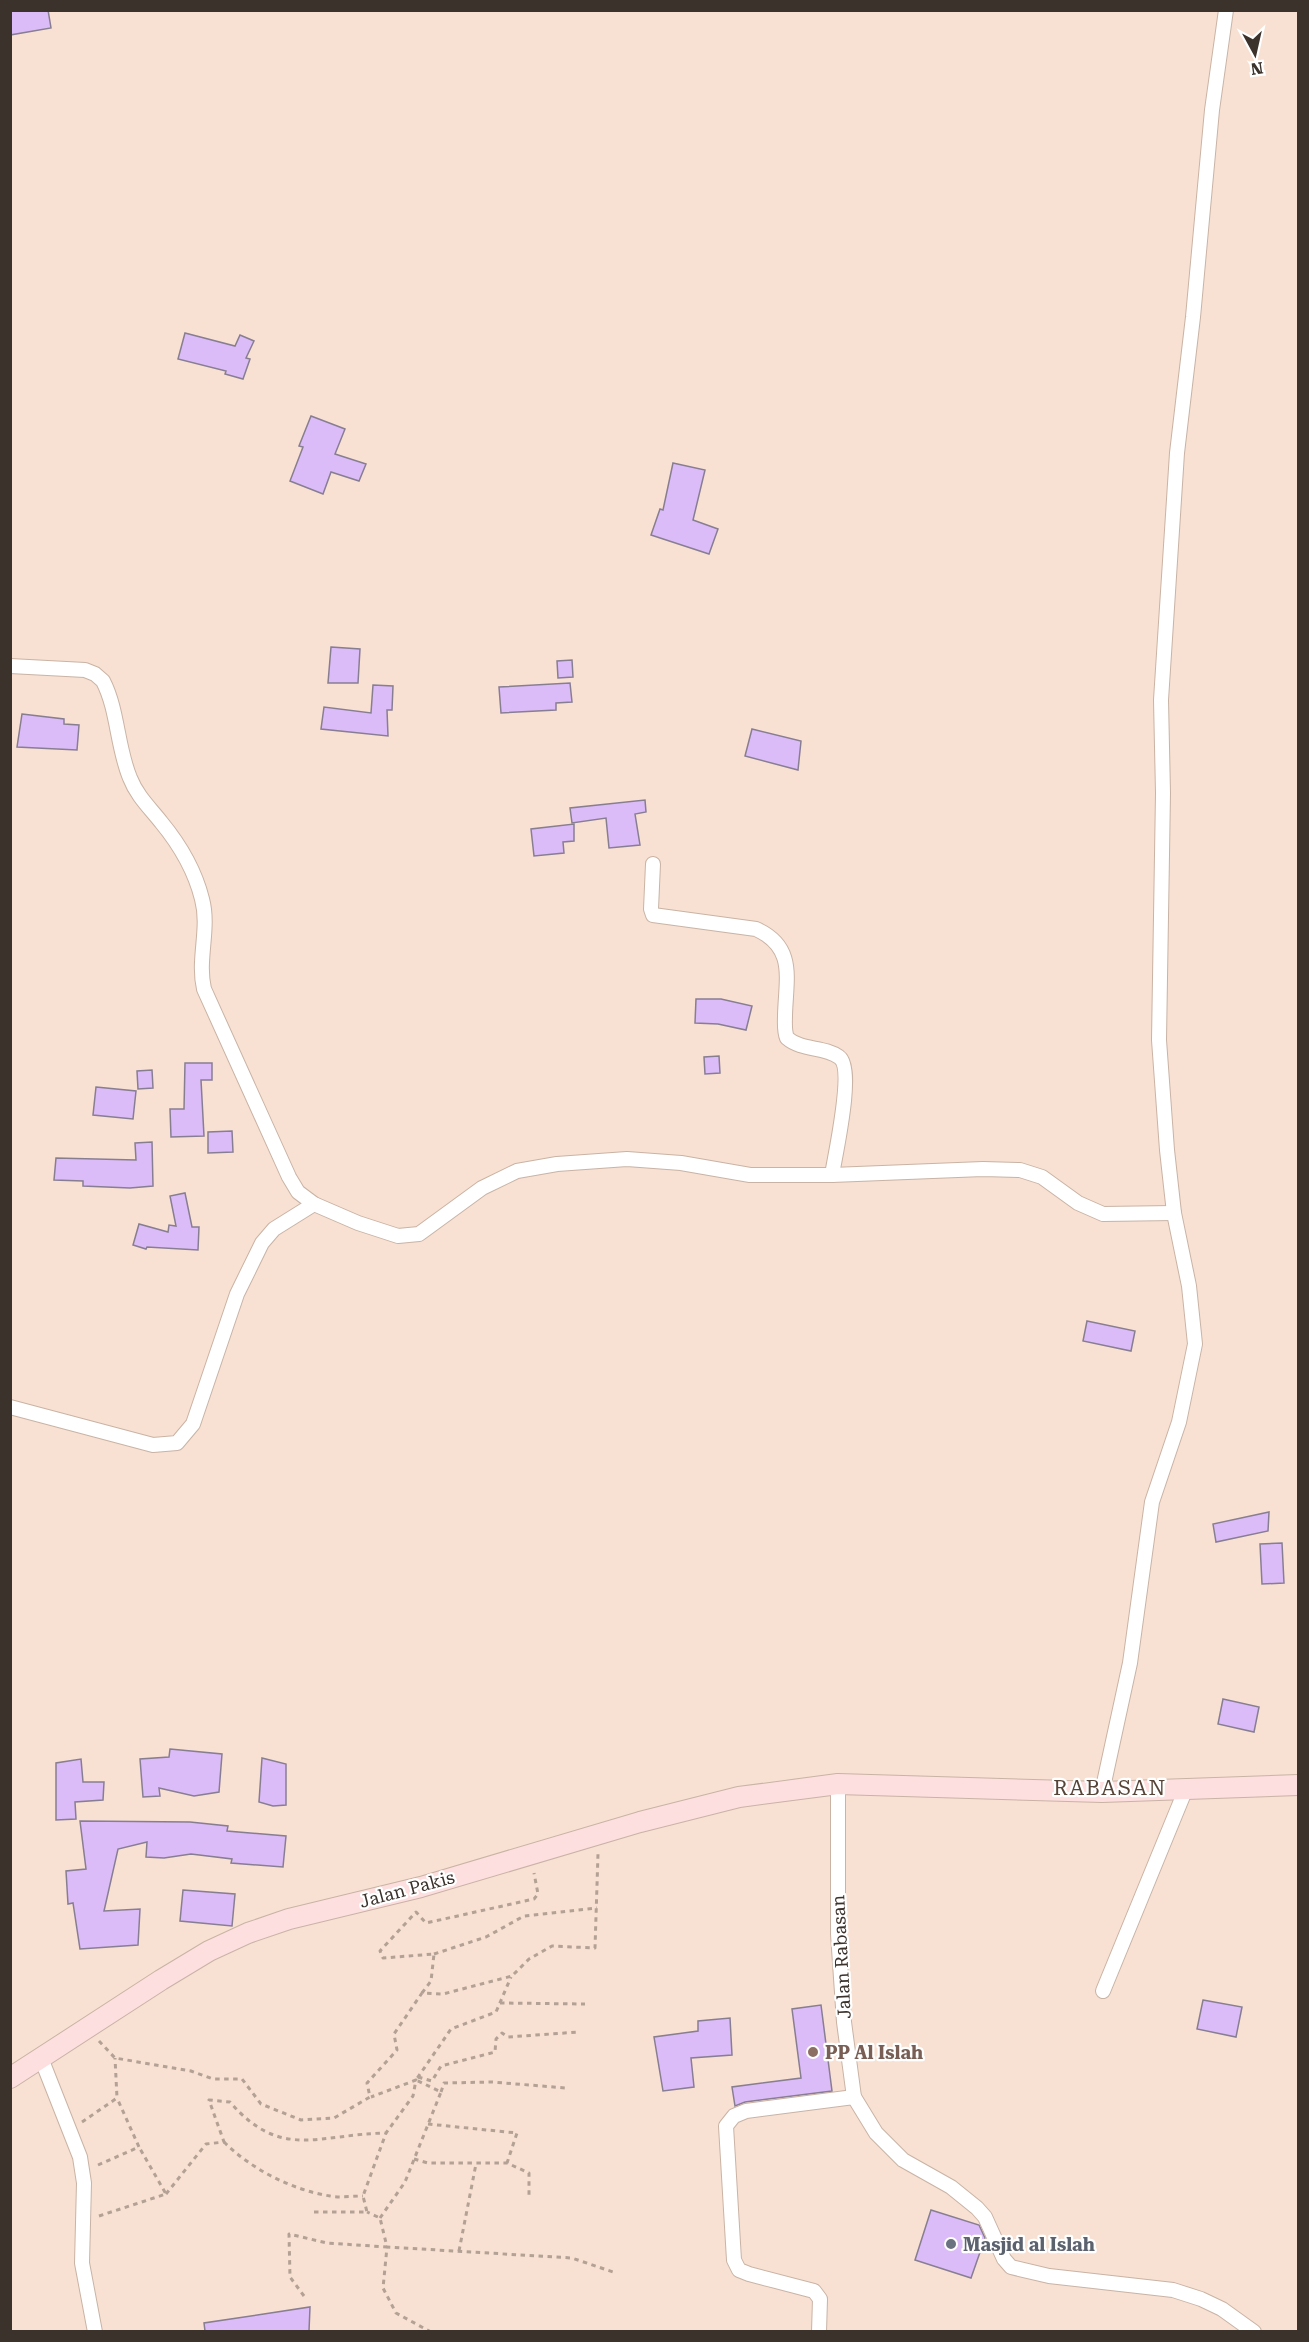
<svg xmlns="http://www.w3.org/2000/svg" width="1309" height="2342" font-family="'Roboto Serif',serif">
<rect width="100%" height="100%" fill="#f8e1d2"/>
<g fill="#dbbcf8" stroke="#887e92" stroke-width="1.5">
<polygon points="10,10 48,10 51,28 10,35"/>
<polygon points="185,333 235,346 240,335 254,341 246,358 250,359 243,379 225,374 226,371 178,359"/>
<polygon points="311,416 345,429 335,454 366,464 359,481 331,472 323,494 290,481 303,447 299,446"/>
<polygon points="673,463 705,470 693,520 718,529 709,554 651,535 660,509 663,510"/>
<polygon points="331,647 360,649 358,683 328,683"/>
<polygon points="572,660 573,677 558,678 557,661"/>
<polygon points="570,683 572,702 556,703 556,710 501,713 499,687"/>
<polygon points="373,685 393,686 392,710 387,710 388,736 321,729 324,707 371,713"/>
<polygon points="22,714 64,719 64,724 79,725 77,750 17,747"/>
<polygon points="752,729 801,741 798,770 745,756"/>
<polygon points="645,800 646,812 635,814 640,845 609,848 606,818 572,823 570,808"/>
<polygon points="574,824 574,841 563,842 564,853 534,856 531,829"/>
<polygon points="696,999 721,999 752,1006 746,1030 718,1024 695,1023"/>
<polygon points="719,1056 720,1073 705,1074 704,1057"/>
<polygon points="185,1063 212,1063 212,1080 201,1080 204,1136 171,1137 170,1109 184,1109"/>
<polygon points="152,1070 153,1088 138,1089 137,1071"/>
<polygon points="96,1087 136,1091 133,1119 93,1115"/>
<polygon points="232,1131 233,1152 208,1153 208,1132"/>
<polygon points="152,1142 153,1186 130,1188 83,1186 83,1181 54,1180 56,1158 136,1160 135,1143"/>
<polygon points="185,1193 192,1227 199,1227 198,1250 147,1247 146,1249 133,1245 139,1224 168,1232 169,1225 176,1226 170,1196"/>
<polygon points="1087,1321 1135,1331 1131,1351 1083,1341"/>
<polygon points="1269,1512 1268,1531 1216,1542 1213,1524"/>
<polygon points="1282,1543 1284,1583 1262,1584 1260,1544"/>
<polygon points="1223,1699 1259,1707 1254,1732 1218,1724"/>
<polygon points="170,1749 222,1754 219,1792 194,1796 159,1788 160,1796 143,1797 140,1759 169,1757"/>
<polygon points="262,1758 286,1764 286,1805 273,1806 259,1802"/>
<polygon points="81,1759 83,1782 104,1782 103,1800 75,1802 76,1819 56,1820 56,1763"/>
<polygon points="80,1821 190,1822 228,1826 227,1831 286,1836 283,1867 231,1863 232,1859 191,1854 164,1858 146,1857 147,1842 118,1849 104,1911 140,1909 138,1945 80,1949 73,1903 68,1904 66,1871 86,1869"/>
<polygon points="183,1890 235,1894 232,1926 180,1921"/>
<polygon points="1203,2000 1242,2007 1236,2037 1197,2029"/>
<polygon points="821,2005 832,2091 745,2102 735,2106 732,2087 801,2078 792,2009"/>
<polygon points="730,2018 732,2055 691,2058 694,2087 663,2091 654,2037 698,2031 698,2021"/>
<polygon points="931,2210 979,2225 985,2238 971,2278 915,2260"/>
<polygon points="310,2307 309,2331 205,2331 204,2323"/>
</g>
<g fill="none" stroke-linecap="round" stroke-linejoin="round">
<defs>
<g id="street">
<path d="M10 666 85 670 95 674 103 681C118 710 117 747 130 778 137 796 150 808 161 822 180 845 195 871 202 899 210 929 197 959 204 989L289 1177 298 1192 314 1204 358 1223 398 1236 419 1234 482 1188 517 1171 557 1164 627 1159 681 1163 750 1175H832L983 1169 1020 1170 1042 1177 1078 1203 1103 1214 1174 1213"/>
<path d="M653 864 651 909 653 915 756 929C796 947 786 978 785 1015 785 1023 784 1031 787 1038 802 1051 824 1046 839 1057 855 1068 835 1155 832 1175"/>
<polyline points="10,1407 153,1445 177,1443 193,1424 237,1294 262,1243 274,1229 314,1204"/>
<polyline points="838,1784 838,1934 844,2022 854,2097 876,2133 903,2160 951,2187 977,2208 985,2217 1004,2259 1011,2267 1049,2276 1173,2290 1201,2299 1222,2309 1254,2332"/>
<polyline points="1102,1792 1130,1663 1152,1502 1179,1422 1195,1344 1189,1286 1174,1213 1167,1150 1159,1040 1163,793 1161,700 1177,453 1193,317 1212,110 1226,10"/>
<polyline points="1103,1991 1185,1791"/>
<polyline points="41,2058 80,2157 84,2183 82,2263 95,2332"/>
<polyline points="819,2332 820,2299 814,2291 749,2274 739,2270 734,2260 726,2126 734,2116 746,2111 854,2097"/>
</g>
<polyline id="secondary" points="10,2078 161,1980 209,1951 248,1933 289,1919 421,1887 640,1822 739,1797 838,1784 1102,1792 1298,1785"/>
</defs>
<use href="#street" stroke="#c9b3a5" stroke-width="16"/>
<use href="#secondary" stroke="#c9b3a5" stroke-width="22"/>
<g stroke="#b3a195" stroke-width="3" stroke-dasharray="4.5 4.5" stroke-linecap="butt">
<polyline points="434,1954 486,1937 524,1916 597,1908"/>
<polyline points="422,1993 431,1981 434,1954 383,1958 380,1951 416,1912 426,1923 534,1899 538,1894 534,1873"/>
<polyline points="500,2003 585,2004"/>
<polyline points="99,2041 115,2058 191,2071 213,2079 242,2079 261,2104 301,2120 334,2118 370,2097 367,2083 397,2050 394,2034 422,1993 443,1994 512,1976 529,1959 552,1946 595,1948 598,1854"/>
<polyline points="418,2077 432,2081 441,2066 495,2052 496,2039 502,2033 508,2037 579,2032"/>
<polyline points="441,2092 444,2083 492,2082 566,2088"/>
<polyline points="82,2122 117,2098 115,2058"/>
<polyline points="428,2124 517,2133 507,2163"/>
<path d="M224 2142C251 2169 292 2190 330 2196 340 2198 352 2196 363 2196"/>
<polyline points="414,2159 428,2163 507,2163 529,2173 529,2198"/>
<polyline points="98,2165 139,2147 117,2098"/>
<path d="M166 2194 206 2144 224 2142 209 2100 230 2102C281 2161 319 2134 386 2133L413 2096 416 2080 371 2097"/>
<polyline points="314,2212 367,2212 363,2196 386,2133"/>
<polyline points="99,2216 166,2194 139,2147"/>
<polyline points="380,2218 405,2182 441,2092 416,2080 451,2029 496,2012 511,1977"/>
<polyline points="459,2251 476,2164"/>
<polyline points="304,2296 290,2277 289,2234 327,2243 387,2247 380,2218 367,2212"/>
<polyline points="431,2332 396,2313 383,2288 387,2247 572,2258 613,2272"/>
</g>
<use href="#street" stroke="#fff" stroke-width="14"/>
<use href="#secondary" stroke="#fddfe0" stroke-width="20"/>
</g>
<circle fill="#8d6e63" stroke="#fff" stroke-width="2" cx="813" cy="2052" r="6"/>
<circle fill="#6b7280" stroke="#fff" stroke-width="2" cx="951" cy="2244" r="6"/>
<g text-anchor="middle" dominant-baseline="central" stroke-width="4.5" stroke-linejoin="round" paint-order="stroke">
<g font-size="18" fill="#3b322c" stroke="#fff">
<text transform="translate(407 1889) rotate(-15)">Jalan Pakis</text>
<text transform="translate(841 1957) rotate(-93)">Jalan Rabasan</text>
</g>
<g font-size="18" font-weight="bold" fill="#785e54" stroke="#fff" text-anchor="start">
<text x="825" y="2052">PP Al Islah</text>
</g>
<g font-size="18" font-weight="bold" fill="#5b616d" stroke="#fff" text-anchor="start">
<text x="963" y="2244">Masjid al Islah</text>
</g>
<g font-size="21" letter-spacing="1.5" fill="#574438" stroke="#fff">
<text x="1110" y="1788">RABASAN</text>
</g>
</g>
<rect width="1309" height="2342" fill="none" stroke="#3b322c" stroke-width="24"/>
<g transform="translate(1255 54) rotate(172)" stroke="#ffffff" stroke-width="4.5" paint-order="stroke">
<path d="M0-4.5L10 22L0 15L-10 22Z" fill="#3b322c"/>
<text y="-9" font-size="16" font-weight="bold" text-anchor="middle" fill="#3b322c">N</text>
</g>
</svg>
